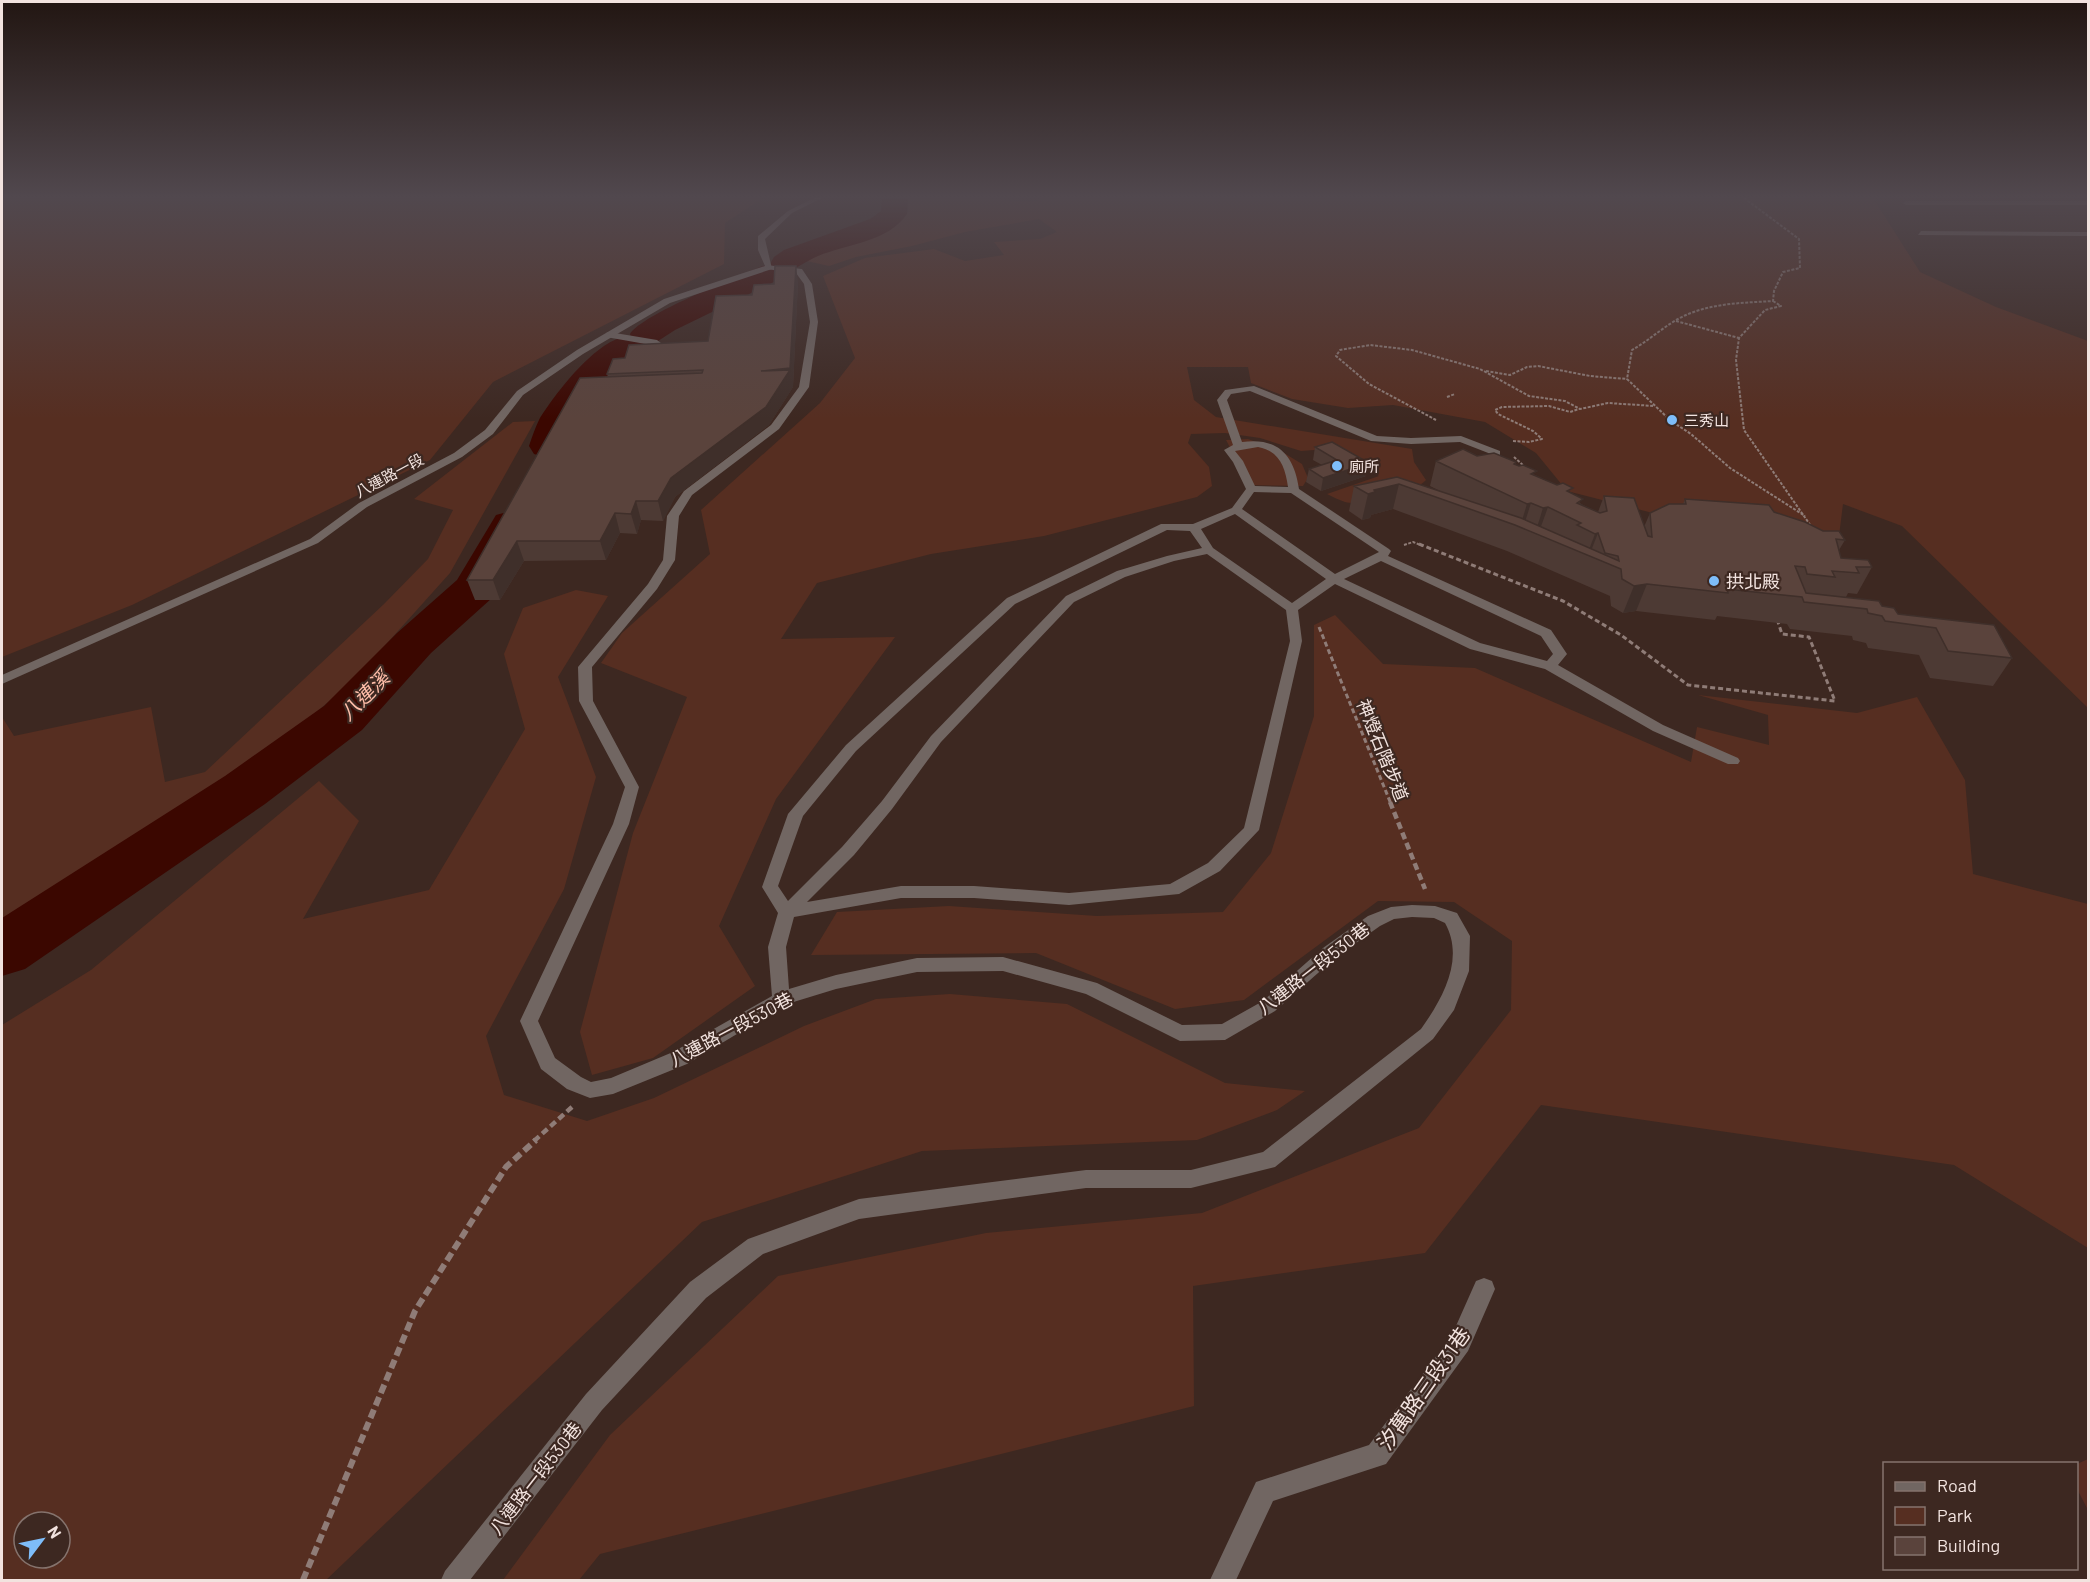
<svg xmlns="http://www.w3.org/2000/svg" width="2090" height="1582" font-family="Barlow,'Noto Sans TC',sans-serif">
<rect width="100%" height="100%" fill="#3d2821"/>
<g fill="#562e21" fill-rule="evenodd">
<polygon points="2,198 763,198 725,223 724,264 493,382 430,460 132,605 2,657"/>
<path d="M907 198H979L1032 202 1043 198H1873L1920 272 1996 307 2088 341V708L1902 526 1843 504 1836 560 1567 491 1536 453 1485 422 1393 405 1348 408 1292 399 1251 383 1248 367H1187L1194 400 1216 417 1412 449 1414 462 1426 480C1413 494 1363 507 1345 502 1339 500 1333 497 1327 494L1379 476 1327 449 1301 451 1260 438 1225 433 1191 434 1188 443 1209 467 1212 486 1197 497 1044 536 931 554 817 583 781 639 895 637 776 799 719 926 755 986 653 1058 592 1075 580 1032 633 833 687 697 601 663 622 633 710 554 701 510 820 403 855 358 823 276 865 258 934 249 965 261 1004 255 994 242 1040 239 1057 232 1039 219 965 232 912 246 856 257 829 266 802 260 888 230 908 212Z"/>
<polygon points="535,421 450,573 354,680 227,788 2,922 2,717 14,736 151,707 165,782 205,772 384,604 428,559 453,510 414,499 513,422"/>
<polygon points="1248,439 1284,453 1302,464 1308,478 1303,486 1245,485 1245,476 1226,440"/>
<path d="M576 590 608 596 558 677 596 777 564 889 486 1036 504 1095 587 1121 654 1098 804 1026 876 999 950 994 1067 1004 1225 1083 1305 1091 1277 1110 1197 1140 922 1151 702 1222 326 1580H2V1025L91 970 319 781 359 821 303 919 429 890 525 729 504 654 523 608ZM24 1522H60V1558H24Z"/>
<polygon points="1335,615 1383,664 1475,668 1691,762 1697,727 1769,745 1768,715 1698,695 1857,713 1917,697 1965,780 1973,874 2088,904 2088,1248 1954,1165 1541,1105 1425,1253 1193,1286 1194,1406 600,1554 579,1580 503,1580 610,1435 778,1276 986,1233 1202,1213 1419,1128 1511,1010 1512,941 1454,902 1378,901 1244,1000 1175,1009 1036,953 811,955 837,912 949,906 1097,916 1223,912 1271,853 1314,716 1314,625"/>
<polygon points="2088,1459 2088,1510 2077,1489 2077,1464"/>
</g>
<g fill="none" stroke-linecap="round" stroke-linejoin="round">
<g fill="#3b0700" fill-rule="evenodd">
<path d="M882 198H908L907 214C888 242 847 244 818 256 806 261 797 269 784 272L780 279 675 330 658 341 643 343 645 346 640 353 605 378 576 421 567 446 562 454 548 458 534 454 529 446C532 437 535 428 539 420 554 395 601 333 631 337L630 334C643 314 733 279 760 267L770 264 774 257 784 250 870 219 881 211Z"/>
<polygon points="511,511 526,515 532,524 499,588 492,598 431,653 362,730 265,804 25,969 2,976 2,918 225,776 324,706 397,633 457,580 496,515"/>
</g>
<g stroke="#8f7c77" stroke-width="2" stroke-dasharray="3 1.5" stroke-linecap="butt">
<path d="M1744 198 1799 239 1800 268 1783 272 1774 291 1773 301C1741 303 1707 303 1678 319 1662 328 1648 341 1632 350L1627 379 1671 421 1691 434 1730 468 1805 516"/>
<polyline points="1773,301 1781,306 1765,310 1739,338 1736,360 1744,430 1813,529"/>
<polyline points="1676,321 1739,338"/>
<polyline points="1486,371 1510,375 1527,367 1538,366 1590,376 1627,379"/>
<polyline points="1447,397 1455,394"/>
<polyline points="1436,420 1369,384 1336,356 1340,350 1370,345 1412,350 1480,369 1529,396 1565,401 1580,409 1608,403 1654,406"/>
<polyline points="1513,441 1529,442 1542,439 1533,431 1498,414 1495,410 1502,407 1549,406 1570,412 1579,409"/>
<polyline points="1514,457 1526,468"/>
<polyline points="1404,545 1413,542 1423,546"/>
</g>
<g stroke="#8f7c77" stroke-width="3" stroke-dasharray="5 3" stroke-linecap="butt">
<polyline points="1419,544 1563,601 1621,635 1688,685 1835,701 1809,637 1782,634 1777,619"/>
<polyline points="1319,627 1391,804"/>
</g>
<g stroke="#8f7c77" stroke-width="4.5" stroke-dasharray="7 4" stroke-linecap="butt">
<polyline points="1390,802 1425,889"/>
<polyline points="534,1141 572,1107"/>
</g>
<polyline stroke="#8f7c77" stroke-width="6" stroke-dasharray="9 4.5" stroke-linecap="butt" points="303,1580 415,1311 506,1167 536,1140"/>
<g fill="#716662" fill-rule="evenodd">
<polygon points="2088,201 2088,205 1906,205 1903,203 1906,201"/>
<polygon points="1921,231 2088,232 2088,236 1918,235"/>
<path d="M766 265 802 269 812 284 818 322 809 387 779 429 692 495 679 516 675 560 657 589 592 667 593 701 639 787 629 824 538 1021 555 1058 581 1077 591 1082 611 1078 673 1052 772 996 768 947 778 913 762 887 788 814 846 745 1007 598 1161 524H1193L1232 508 1246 489 1233 462 1224 450 1233 445 1217 400 1225 390 1254 386 1377 436 1411 438 1461 436 1500 451V455L1496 456 1460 442 1411 444 1371 441 1250 391 1231 394 1227 400 1242 442C1278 437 1294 455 1299 489L1389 549 1391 551 1388 556 1551 630 1567 654 1558 665 1663 725 1738 758 1740 761 1738 764H1728L1653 731 1545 669 1470 649 1335 584 1298 610 1302 641 1259 830 1220 871 1179 894 1069 905 974 898H901L794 917 786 947 789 989 836 975 917 958 1003 957 1097 983 1182 1025 1222 1024 1263 1001 1323 948 1368 916 1391 907 1412 905 1435 906 1457 913 1470 936 1469 971 1454 1010 1433 1039 1275 1167 1191 1188H1086L859 1219 763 1254 706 1298 602 1410 470 1580H441L445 1571 586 1394 690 1282 748 1239 859 1199 1086 1170H1191L1263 1152 1421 1029C1443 998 1465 959 1445 923L1434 918 1412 917 1394 919 1380 926 1335 958 1275 1011 1225 1040 1180 1041 1086 994 1003 971 917 972 836 989 787 1004 687 1064 613 1094 590 1098 567 1089 541 1069 520 1021 613 824 625 787 579 701 578 667 648 584 663 560 667 516 684 491 771 425 799 387 810 322 804 284 796 273 766 269ZM1258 447C1279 451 1285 466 1288 487L1255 486 1243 461 1235 451ZM1254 492 1291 493 1379 552 1335 574 1242 509ZM1235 514 1326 579 1292 603 1213 548 1201 529ZM1167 530 1190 531 1202 548 1167 556 1117 571 1066 596 931 736 882 801 842 847 788 901 778 886 803 816 856 751 1015 604ZM1207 554 1286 610 1290 641 1244 828 1208 863 1170 884 1069 893 974 886H901L807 902 854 855 892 809 941 742 1074 602 1125 577 1174 561ZM1381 561 1541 636 1553 654 1547 661 1480 643 1344 579Z"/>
<polygon points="609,332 657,340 661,343 657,346 606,337 606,333"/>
<polygon points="1484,1278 1492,1281 1495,1289 1468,1351 1386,1464 1273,1501 1236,1580 1210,1580 1256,1482 1369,1445 1452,1335 1476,1281"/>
</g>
<polygon fill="#716662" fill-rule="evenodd" points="814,198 822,198 792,213 765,239 772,269 670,303 583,354 523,395 493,434 462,457 367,507 318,543 2,684 2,675 310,539 359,503 454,453 485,430 517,391 577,350 664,299 765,266 758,250 758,236 788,211"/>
</g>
<g fill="#4d3a34">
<polygon points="798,282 793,387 769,425 675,497 663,521 641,520 637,534 620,533 606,560 524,561 500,600 475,600 467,580 608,377 607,374 625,358 708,341 752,295 774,284"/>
<polygon points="1315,447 1369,463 1366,476 1321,491 1306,482 1309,469 1322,465 1313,460"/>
<polygon points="1477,456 1516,462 1515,465 1571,493 1581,504 1598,512 1604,496 1644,527 1650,513 1683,504 1685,499 1774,512 1845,540 1839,550 1841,558 1872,567 1857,594 1848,593 1846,597 1882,606 1898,614 1994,625 2012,658 1993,686 1930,678 1919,655 1868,648 1866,643 1853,640 1852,636 1790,629 1787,624 1717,616 1715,620 1636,611 1623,613 1611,606 1610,596 1507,551 1393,509 1371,515 1370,518 1362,520 1349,511 1354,486 1397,477 1444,493 1430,486 1436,461"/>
</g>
<g fill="#3f2f2a">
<polygon points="796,266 798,282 793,387 769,425 675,497 663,521 658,501 671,478 761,371"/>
<polygon points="1369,463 1366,476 1321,491 1323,478"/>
<polygon points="1399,484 1393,509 1371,515 1370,518 1362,520 1368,494 1374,490"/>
<polygon points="636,501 641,520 637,534 631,514"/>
<polygon points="1531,503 1523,528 1520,527 1527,504"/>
<polygon points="1548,507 1539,532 1535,534 1543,508"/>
<polygon points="615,513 620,533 606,560 600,541"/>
<polygon points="1598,533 1589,556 1587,555 1595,534"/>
<polygon points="517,541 524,561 500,600 493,580"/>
<polygon points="1647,584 1636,611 1623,613 1634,586"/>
</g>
<g fill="#5a433c" stroke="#3f2f2a" stroke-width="1.5">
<polygon points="775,266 796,266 790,368 761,371 790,370 766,407 671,478 658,501 636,501 631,514 615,513 600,541 517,541 493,580 467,580 580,378 702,373 703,370 607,374 613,359 625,358 629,345 708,341 716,296 752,295 754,285 774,284"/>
<polygon points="1332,442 1369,463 1323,478 1309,469 1337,460 1315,447"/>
<polygon points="1463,449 1477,456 1494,453 1516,462 1514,464 1519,466 1523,465 1537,471 1531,474 1557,485 1563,483 1573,488 1567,491 1583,499 1577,503 1600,513 1607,511 1604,496 1634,498 1648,536 1652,537 1650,513 1669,504 1686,504 1685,499 1769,505 1774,512 1805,522 1823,531 1839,531 1845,540 1836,539 1841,558 1868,560 1872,567 1856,567 1859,573 1832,571 1835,577 1807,574 1805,567 1795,566 1806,593 1879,601 1882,606 1894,608 1898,614 1994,625 2012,658 1948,651 1936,628 1885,621 1882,616 1868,613 1867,609 1804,602 1802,597 1727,589 1728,593 1647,584 1634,586 1622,579 1621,569 1515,525 1399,484 1374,490 1375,492 1368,494 1354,486 1397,477 1521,518 1619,561 1618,556 1605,553 1598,533 1595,534 1577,525 1581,523 1548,507 1543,508 1531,503 1527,504 1436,461"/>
</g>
<linearGradient id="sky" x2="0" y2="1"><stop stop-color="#221612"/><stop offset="0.47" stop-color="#51484e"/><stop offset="1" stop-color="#51484e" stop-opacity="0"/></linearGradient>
<rect width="2090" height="419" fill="url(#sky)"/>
<g fill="#7ebdf9" stroke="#3d2821" stroke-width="2">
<circle cx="1672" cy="420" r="6"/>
<circle cx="1337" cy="466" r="6"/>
<circle cx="1714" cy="581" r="6"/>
</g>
<g text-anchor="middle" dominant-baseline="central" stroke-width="4.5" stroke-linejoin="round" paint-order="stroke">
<g font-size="15" fill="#f2e3df" stroke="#3d2821" text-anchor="start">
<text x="1684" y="420">三秀山</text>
<text x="1349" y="466">廁所</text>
</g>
<g font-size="15" fill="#f2e3df" stroke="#3d2821">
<text transform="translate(389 475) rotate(-28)">八連路一段</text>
</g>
<g font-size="18" fill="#f2e3df" stroke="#3d2821" text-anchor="start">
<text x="1726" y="581">拱北殿</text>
</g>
<g font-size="18" fill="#f2e3df" stroke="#3d2821">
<text transform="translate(1383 750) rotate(68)">神燈石階步道</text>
<text transform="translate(1313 968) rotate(-38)">八連路一段530巷</text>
<text transform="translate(731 1029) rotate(-28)">八連路一段530巷</text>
<text transform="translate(535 1478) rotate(-52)">八連路一段530巷</text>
</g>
<g font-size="20" font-style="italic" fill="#ffbea9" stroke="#3d2821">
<text transform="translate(364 695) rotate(-45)">八連溪</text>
</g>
<g font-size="21" fill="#f2e3df" stroke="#3d2821">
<text transform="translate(1423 1388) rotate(-55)">汐萬路三段31巷</text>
</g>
</g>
<rect width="2090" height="1582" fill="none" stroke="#f2e3df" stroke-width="6"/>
<rect x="1883" y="1462" width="195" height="108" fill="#3d2821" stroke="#85736d" stroke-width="1.5"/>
<rect x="1895" y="1482" width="30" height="9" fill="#716662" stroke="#85736d" stroke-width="1.5"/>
<text x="1937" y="1492" font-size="18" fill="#f2e3df">Road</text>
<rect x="1895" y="1507" width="30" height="18" fill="#562e21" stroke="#85736d" stroke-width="1.5"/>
<text x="1937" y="1522" font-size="18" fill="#f2e3df">Park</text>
<rect x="1895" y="1537" width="30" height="18" fill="#5a433c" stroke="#85736d" stroke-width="1.5"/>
<text x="1937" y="1552" font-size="18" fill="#f2e3df">Building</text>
<g transform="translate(42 1540) rotate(58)"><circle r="28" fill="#3d2821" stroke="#85736d" stroke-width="1.5"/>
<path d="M0-4.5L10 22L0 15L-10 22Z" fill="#7ebdf9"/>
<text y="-9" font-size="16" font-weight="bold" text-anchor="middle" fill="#f2e3df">N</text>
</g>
</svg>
